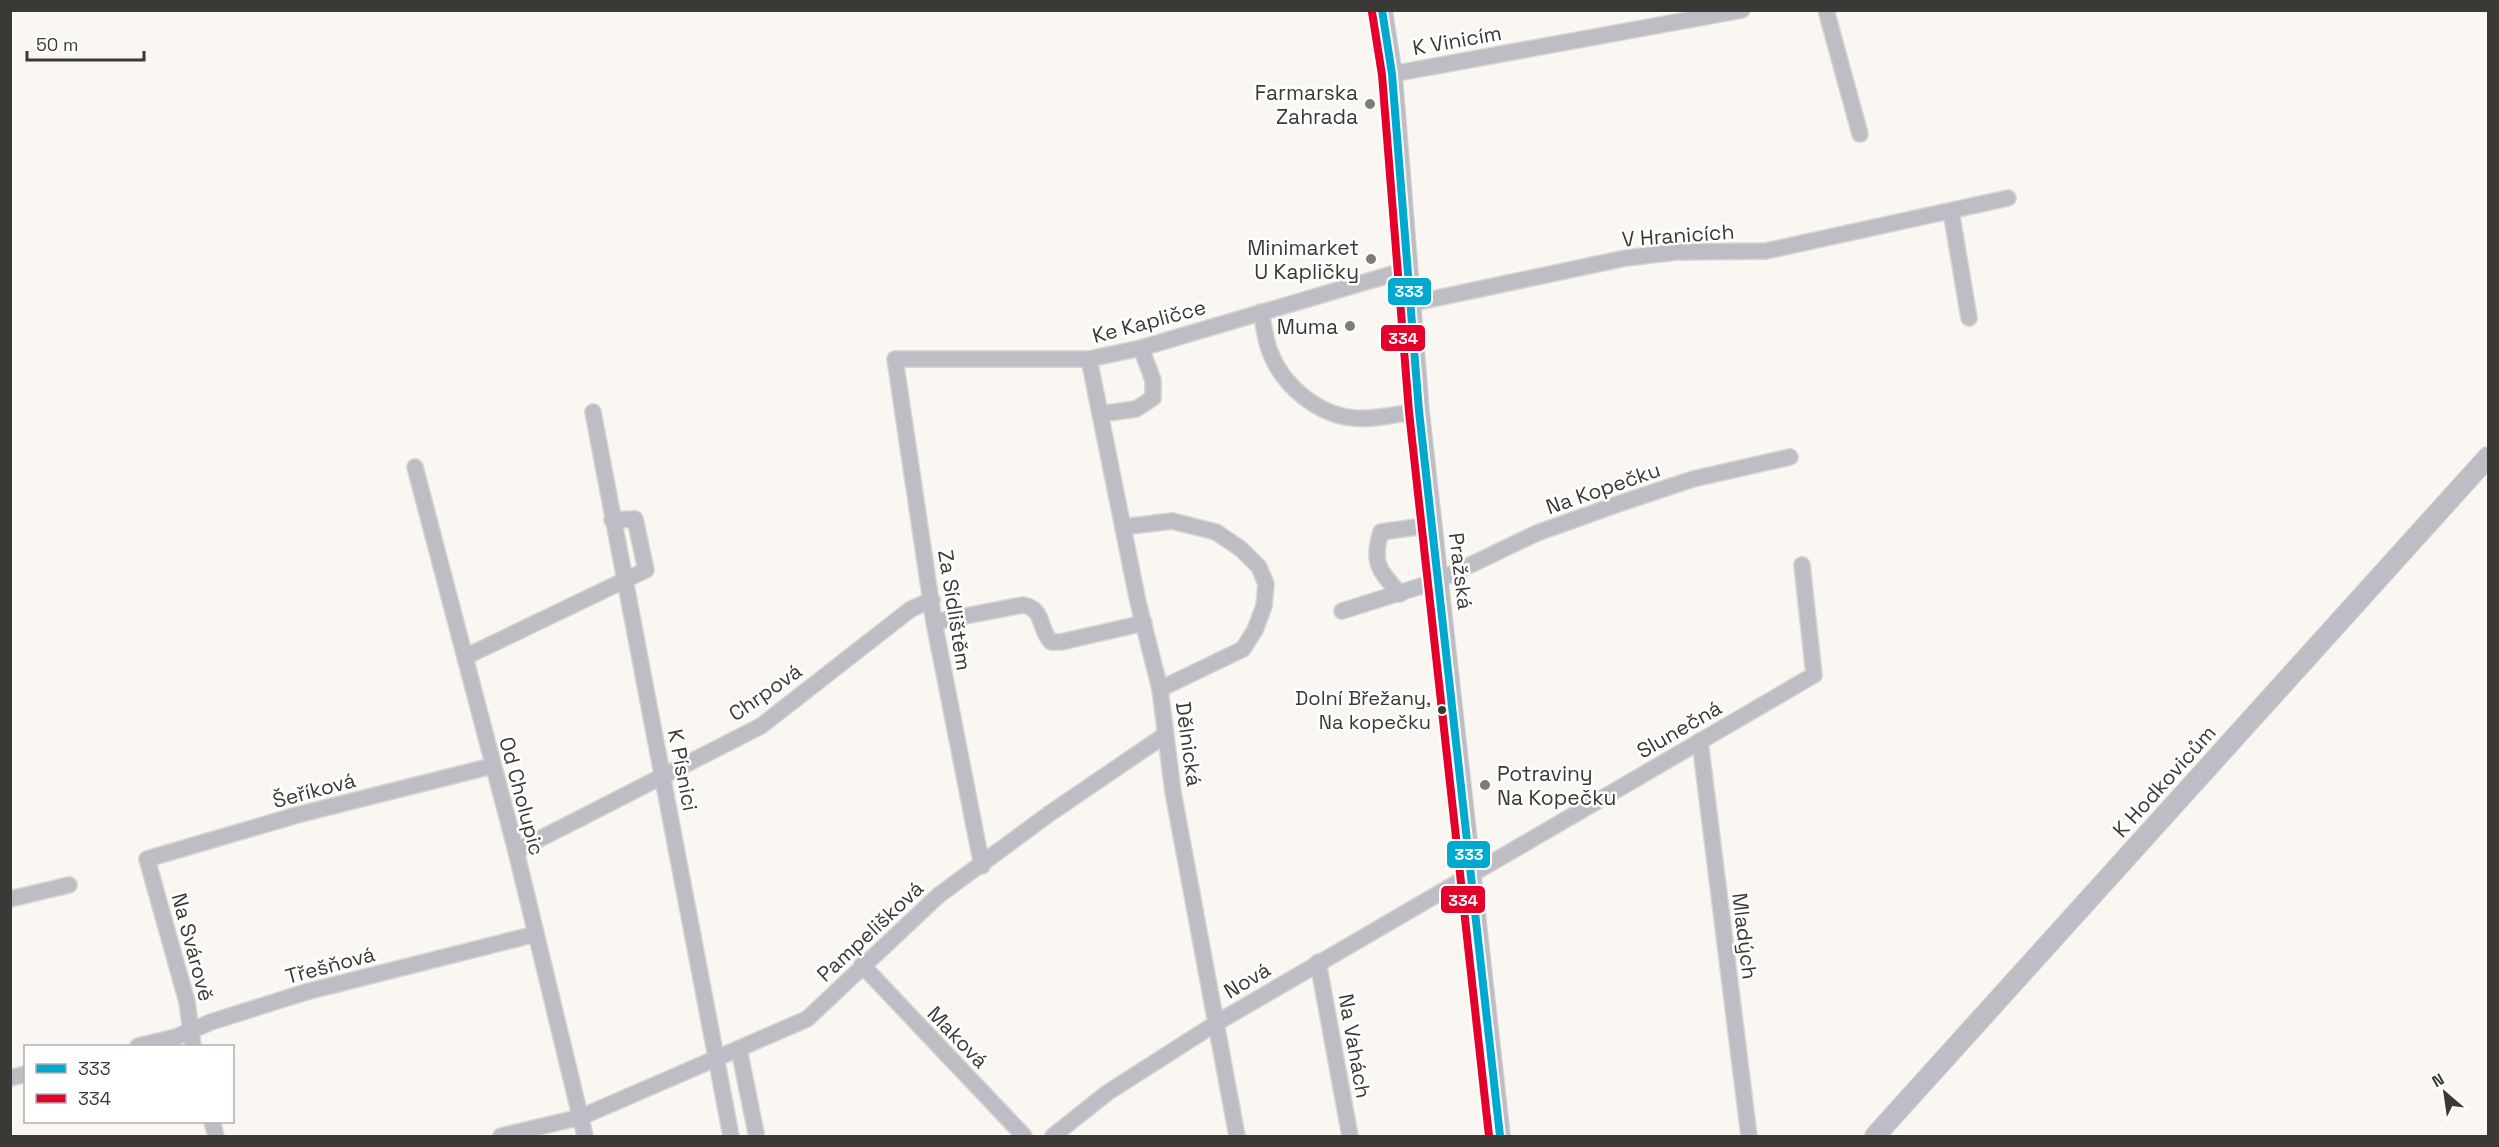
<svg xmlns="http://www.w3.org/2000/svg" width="2499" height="1147" font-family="'Space Grotesk',sans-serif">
<rect width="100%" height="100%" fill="#faf7f2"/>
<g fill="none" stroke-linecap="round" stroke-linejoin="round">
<defs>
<g id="minor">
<polyline points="1826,10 1860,134"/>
<polyline points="1392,74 1742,10"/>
<polyline points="1951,211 1969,318"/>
<polyline points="1409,304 1626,258 1676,252 1766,251 2008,198"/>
<path d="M1261 312C1264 325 1265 340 1270 352 1283 386 1318 415 1354 418 1374 420 1398 414 1419 411"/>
<polyline points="1089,359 1138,602 1160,689 1173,792 1237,1136"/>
<polyline points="593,412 731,1136"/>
<polyline points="1100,414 1136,409 1153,398 1153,380 1141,348"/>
<polyline points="415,467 516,851 585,1136"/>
<polyline points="1123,527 1172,521 1216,532 1241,549 1259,567 1266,584 1264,606 1255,630 1243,649 1160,689"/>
<path d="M1400 594C1380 571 1371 564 1381 532L1431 525"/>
<polyline points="1342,611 1437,581 1537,533 1621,503 1693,479 1790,457"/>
<path d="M934 622 1023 605C1045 609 1038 628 1051 642H1061L1144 623"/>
<polyline points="465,657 646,570 635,519 612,520"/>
<polyline points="1700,741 1749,1136"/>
<polyline points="516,851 761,726 911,609 932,600"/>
<polyline points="982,866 934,622 895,359 1089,359 1141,348 1406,270"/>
<polyline points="10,899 69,885"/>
<polyline points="1318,962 1350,1136"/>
<polyline points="862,965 1024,1136"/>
<polyline points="138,1046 176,1037 211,1022 306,992 536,934"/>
<polyline points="193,1046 187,1002 147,859 297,815 492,766"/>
<polyline points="739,1049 756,1133"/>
<polyline points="10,1078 26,1074"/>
<polyline points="212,1122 216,1136"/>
<polyline points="501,1136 581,1117 807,1019 939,895 1049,814 1165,735"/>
<polyline points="1053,1136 1107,1093 1218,1022 1814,675 1802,565"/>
</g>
<g id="tertiary">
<polyline points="1382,10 1392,74 1419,411 1500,1136"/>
<polyline points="1875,1136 2488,457"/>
</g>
</defs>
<use href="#minor" stroke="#d7d5d1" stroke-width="18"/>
<use href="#tertiary" stroke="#d7d5d1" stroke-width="22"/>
<use href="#minor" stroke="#bebdc5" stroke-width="15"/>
<use href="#tertiary" stroke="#bebdc5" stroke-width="20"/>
<defs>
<polyline id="bus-1" points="1382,10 1392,74 1419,411 1500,1136"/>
<polyline id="bus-2" points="1372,12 1382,75 1409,412 1489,1136"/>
</defs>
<use href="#bus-1" stroke="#fff" stroke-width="12"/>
<use href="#bus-2" stroke="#fff" stroke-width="12"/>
<use href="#bus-1" stroke="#00a9ce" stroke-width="8"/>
<use href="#bus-2" stroke="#e4002b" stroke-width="8"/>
</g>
<g fill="#7e7c77" stroke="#fff" stroke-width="2">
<circle cx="1370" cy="104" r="6"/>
<circle cx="1371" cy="259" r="6"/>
<circle cx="1350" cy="326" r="6"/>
<circle cx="1485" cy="785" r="6"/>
</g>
<circle fill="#3b3935" stroke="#fff" stroke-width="2" cx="1442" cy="710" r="5"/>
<g text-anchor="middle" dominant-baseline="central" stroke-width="5" stroke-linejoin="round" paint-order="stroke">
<g font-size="20" fill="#3b3935" stroke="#fff" text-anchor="end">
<text x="1431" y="698">Dolní Břežany,<tspan x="1431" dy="24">Na kopečku</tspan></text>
</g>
<g font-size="21" fill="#3b3935" stroke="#fff">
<text transform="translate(1457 40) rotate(-10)">K Vinicím</text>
<text transform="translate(1678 235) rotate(-4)">V Hranicích</text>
<text transform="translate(1149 321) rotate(-15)">Ke Kapličce</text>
<text transform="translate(1603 488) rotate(-19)">Na Kopečku</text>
<text transform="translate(1461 571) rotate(83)">Pražská</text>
<text transform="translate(955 610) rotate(81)">Za Sídlištěm</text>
<text transform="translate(765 692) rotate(-35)">Chrpová</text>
<text transform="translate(1679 729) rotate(-30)">Slunečná</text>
<text transform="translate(1189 744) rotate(82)">Dělnická</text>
<text transform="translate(683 770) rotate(79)">K Písnici</text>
<text transform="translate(2164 781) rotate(-48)">K Hodkovicům</text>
<text transform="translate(314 790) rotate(-15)">Šeříková</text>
<text transform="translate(522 796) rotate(75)">Od Cholupic</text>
<text transform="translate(870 931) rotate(-43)">Pampelišková</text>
<text transform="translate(1745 936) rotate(83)">Mladých</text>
<text transform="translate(193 947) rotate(75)">Na Svárově</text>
<text transform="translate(330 965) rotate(-15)">Třešňová</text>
<text transform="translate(1247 980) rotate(-31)">Nová</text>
<text transform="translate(958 1037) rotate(46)">Maková</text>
<text transform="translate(1355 1046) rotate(80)">Na Vahách</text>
</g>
<g font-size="21" fill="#3b3935" stroke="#fff" text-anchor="end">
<text x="1358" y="92">Farmarska<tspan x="1358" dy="24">Zahrada</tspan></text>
<text x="1359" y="247">Minimarket<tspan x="1359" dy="24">U Kapličky</tspan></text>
<text x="1338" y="326">Muma</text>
<text x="1497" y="773" text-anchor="start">Potraviny<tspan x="1497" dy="24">Na Kopečku</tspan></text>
</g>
</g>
<g stroke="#fff" stroke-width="2">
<rect x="1387" y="277" width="45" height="29" rx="6" fill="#00a9ce"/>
<rect x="1380" y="324" width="46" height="28" rx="6" fill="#e4002b"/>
<rect x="1446" y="840" width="45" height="29" rx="6" fill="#00a9ce"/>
<rect x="1440" y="885" width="46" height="29" rx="6" fill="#e4002b"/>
</g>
<g font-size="16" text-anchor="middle" font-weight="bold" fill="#fff">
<text x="1409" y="297">333</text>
<text x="1403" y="344">334</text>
<text x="1469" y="860">333</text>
<text x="1463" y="906">334</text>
</g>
<rect width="2499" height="1147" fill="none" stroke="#3b3935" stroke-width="24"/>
<rect x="24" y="1045" width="210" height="78" fill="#ffffff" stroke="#b1b0ae" stroke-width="1.5"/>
<rect x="36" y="1064" width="30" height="9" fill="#00a9ce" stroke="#b1b0ae" stroke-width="1.5"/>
<text x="78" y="1075" font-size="18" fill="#3b3935">333</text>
<rect x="36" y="1094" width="30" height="9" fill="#e4002b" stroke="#b1b0ae" stroke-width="1.5"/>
<text x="78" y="1105" font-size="18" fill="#3b3935">334</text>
<g transform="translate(2445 1093) rotate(331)" stroke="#ffffff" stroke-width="4.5" paint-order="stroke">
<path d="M0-4.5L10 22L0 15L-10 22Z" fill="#3b3935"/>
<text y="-9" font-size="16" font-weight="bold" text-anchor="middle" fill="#3b3935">N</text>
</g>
<path d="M27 51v9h117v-9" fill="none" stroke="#3b3935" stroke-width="3"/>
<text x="36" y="51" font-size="18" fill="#3b3935" stroke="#ffffff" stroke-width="4.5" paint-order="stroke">50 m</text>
</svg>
